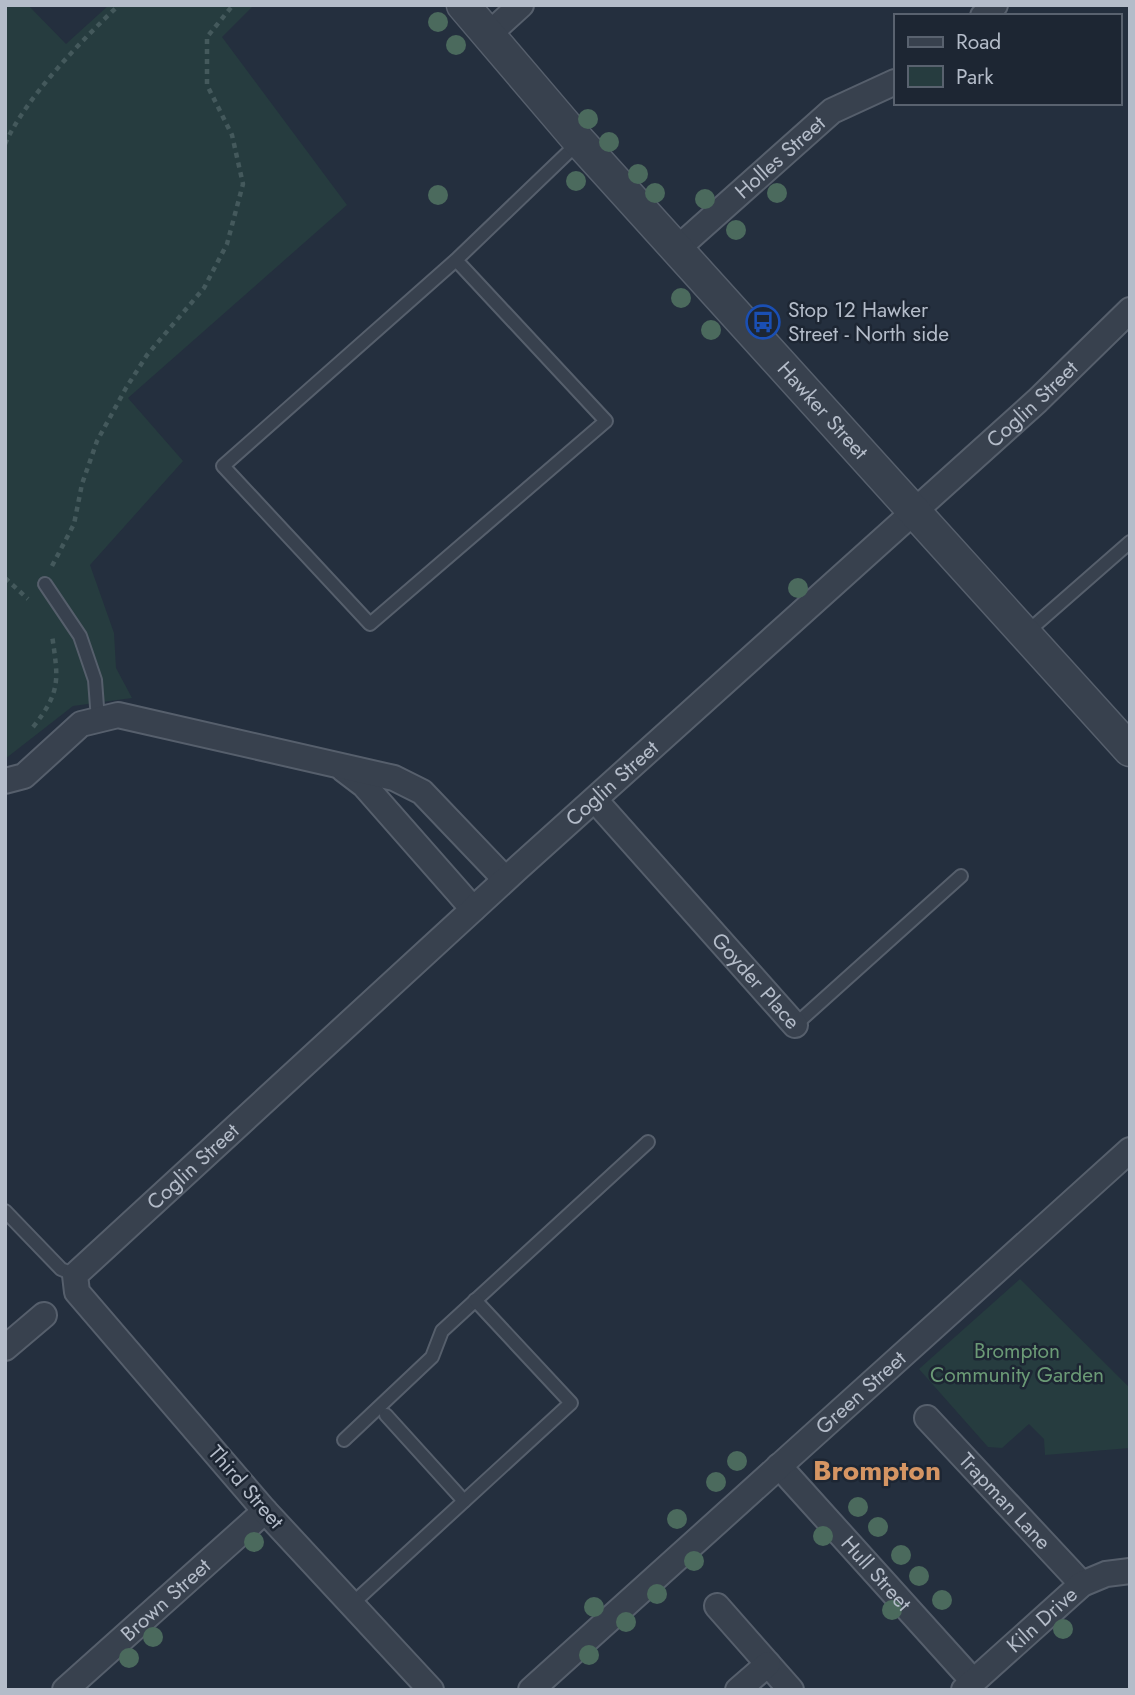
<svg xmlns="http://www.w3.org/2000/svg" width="1135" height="1695" font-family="Jost,sans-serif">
<rect width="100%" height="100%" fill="#242f3e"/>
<g fill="#263c3f">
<polygon points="5,5 28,5 66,44 109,5 254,5 222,37 347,205 128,398 183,461 90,565 114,633 116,668 132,698 73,706 5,759"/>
<polygon points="1020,1279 1130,1388 1130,1448 1045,1455 1044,1439 1029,1424 1002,1448 988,1447 919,1369"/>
</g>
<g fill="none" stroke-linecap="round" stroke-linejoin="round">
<defs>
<g id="service">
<polyline points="456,260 606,421 370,624 223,466 456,260 579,142"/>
<polyline points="45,584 80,636 95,680 98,720"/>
<polyline points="1026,633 1130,542"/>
<polyline points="795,1025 961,876"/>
<polyline points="5,1211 61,1269 75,1275"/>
<polyline points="386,1415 464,1501"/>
<polyline points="344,1440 432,1357 442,1331 648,1142"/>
<polyline points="352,1604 571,1403 475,1300"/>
</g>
<g id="minor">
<polyline points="983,16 995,5"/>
<polyline points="488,35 521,5"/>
<path id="s1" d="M677 249 832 111 895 82"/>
<polyline points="343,769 364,785 473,909"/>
<polyline points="5,781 24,776 81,724 118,715 394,778 422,792 505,879"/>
<path id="s2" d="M595 800 795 1025"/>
<polyline points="5,1348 44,1315"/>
<path id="s3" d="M927 1418 1082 1584"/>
<path id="s4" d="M779 1466 973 1681"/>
<polyline points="717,1606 791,1690"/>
<path id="s5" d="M65 1690 265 1511"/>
<path id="s6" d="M431 1690 265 1511 77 1292 75 1275 518 868 1037 401 1130 310"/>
<path id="s7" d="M531 1690 1130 1150"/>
<polyline points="738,1690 768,1664"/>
<path id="s8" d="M964 1690 1082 1584 1106 1574 1130 1571"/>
</g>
<g id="tertiary">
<path id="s9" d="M463 5 579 141 1130 750"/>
</g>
</defs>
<use href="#service" stroke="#565f6c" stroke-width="16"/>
<use href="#minor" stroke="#565f6c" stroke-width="28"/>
<use href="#tertiary" stroke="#565f6c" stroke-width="35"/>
<g stroke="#44595c" stroke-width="4.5" stroke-dasharray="5 5" stroke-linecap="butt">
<path d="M5 144C26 97 82 40 119 5"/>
<polyline points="52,566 74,524 82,484 97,441 126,388 147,355 204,288 227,244 243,184 232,135 207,85 207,37 233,5"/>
<polyline points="5,578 28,599"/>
<path d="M33 727C62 691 58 678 52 635"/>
</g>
<use href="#service" stroke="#38414e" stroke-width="12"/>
<use href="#minor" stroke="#38414e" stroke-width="24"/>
<use href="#tertiary" stroke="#38414e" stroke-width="32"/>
</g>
<g fill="#4b6a5d">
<circle cx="438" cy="22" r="10"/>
<circle cx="456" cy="45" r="10"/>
<circle cx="588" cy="119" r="10"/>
<circle cx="609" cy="142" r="10"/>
<circle cx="638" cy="174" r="10"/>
<circle cx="576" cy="181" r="10"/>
<circle cx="655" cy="193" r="10"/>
<circle cx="777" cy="193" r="10"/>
<circle cx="438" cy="195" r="10"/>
<circle cx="705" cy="199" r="10"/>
<circle cx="736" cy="230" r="10"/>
<circle cx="681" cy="298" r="10"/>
<circle cx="711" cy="330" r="10"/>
<circle cx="798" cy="588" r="10"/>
<circle cx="737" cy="1461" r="10"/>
<circle cx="716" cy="1482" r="10"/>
<circle cx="858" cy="1507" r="10"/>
<circle cx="677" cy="1519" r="10"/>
<circle cx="878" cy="1527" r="10"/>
<circle cx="823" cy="1536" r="10"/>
<circle cx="254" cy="1542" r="10"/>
<circle cx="901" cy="1555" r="10"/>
<circle cx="694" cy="1561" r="10"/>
<circle cx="919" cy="1576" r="10"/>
<circle cx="657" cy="1594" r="10"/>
<circle cx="942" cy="1600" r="10"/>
<circle cx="594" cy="1607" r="10"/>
<circle cx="892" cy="1610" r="10"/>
<circle cx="626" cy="1622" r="10"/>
<circle cx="1063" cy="1629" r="10"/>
<circle cx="153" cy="1637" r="10"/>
<circle cx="589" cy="1655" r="10"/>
<circle cx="129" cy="1658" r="10"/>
</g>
<defs>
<symbol id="bus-ring" viewBox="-11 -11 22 22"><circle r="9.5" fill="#1d2633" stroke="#1a4fb4" stroke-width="1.5"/><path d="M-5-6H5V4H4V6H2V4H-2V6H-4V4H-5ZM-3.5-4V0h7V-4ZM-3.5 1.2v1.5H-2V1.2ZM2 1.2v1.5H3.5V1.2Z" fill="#1a4fb4"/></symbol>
</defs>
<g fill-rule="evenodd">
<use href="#bus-ring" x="744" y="303" width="38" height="38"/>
</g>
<g text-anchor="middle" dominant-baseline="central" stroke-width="5" stroke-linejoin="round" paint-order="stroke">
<g font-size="21" fill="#b4bcc9" stroke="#1d2633">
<text stroke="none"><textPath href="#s1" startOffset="138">Holles Street</textPath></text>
<text stroke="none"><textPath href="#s6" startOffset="1844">Coglin Street</textPath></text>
<text stroke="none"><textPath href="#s9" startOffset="542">Hawker Street</textPath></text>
<text stroke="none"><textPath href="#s6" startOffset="1278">Coglin Street</textPath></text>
<text stroke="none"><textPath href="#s2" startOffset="242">Goyder Place</textPath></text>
<text stroke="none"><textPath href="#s6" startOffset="710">Coglin Street</textPath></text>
<text stroke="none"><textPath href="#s7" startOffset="444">Green Street</textPath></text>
<text transform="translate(246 1487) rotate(49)">Third Street</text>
<text stroke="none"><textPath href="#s3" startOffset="114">Trapman Lane</textPath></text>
<text stroke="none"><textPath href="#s4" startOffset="145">Hull Street</textPath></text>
<text stroke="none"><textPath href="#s5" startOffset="135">Brown Street</textPath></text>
<text stroke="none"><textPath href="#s8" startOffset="105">Kiln Drive</textPath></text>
</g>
<g font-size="21" fill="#b4bcc9" stroke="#1d2633" text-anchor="start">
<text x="788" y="310">Stop 12 Hawker<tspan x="788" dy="24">Street - North side</tspan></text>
</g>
<g font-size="21" fill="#6b9a76" stroke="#1d2633">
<text x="1017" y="1351">Brompton<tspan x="1017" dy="24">Community Garden</tspan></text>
</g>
<g font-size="28" font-weight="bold" fill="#d59563" stroke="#1d2633">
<text x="877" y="1470">Brompton</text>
</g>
</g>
<rect width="1135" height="1695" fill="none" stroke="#b4bcc9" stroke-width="14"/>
<rect x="894" y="14" width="228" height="91" fill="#1d2633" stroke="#59626f" stroke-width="2"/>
<rect x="908" y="37" width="35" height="10" fill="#38414e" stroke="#59626f" stroke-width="2"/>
<text x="956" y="49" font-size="21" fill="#b4bcc9">Road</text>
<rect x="908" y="66" width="35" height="21" fill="#263c3f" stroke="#59626f" stroke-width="2"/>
<text x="956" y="84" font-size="21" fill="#b4bcc9">Park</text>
</svg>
